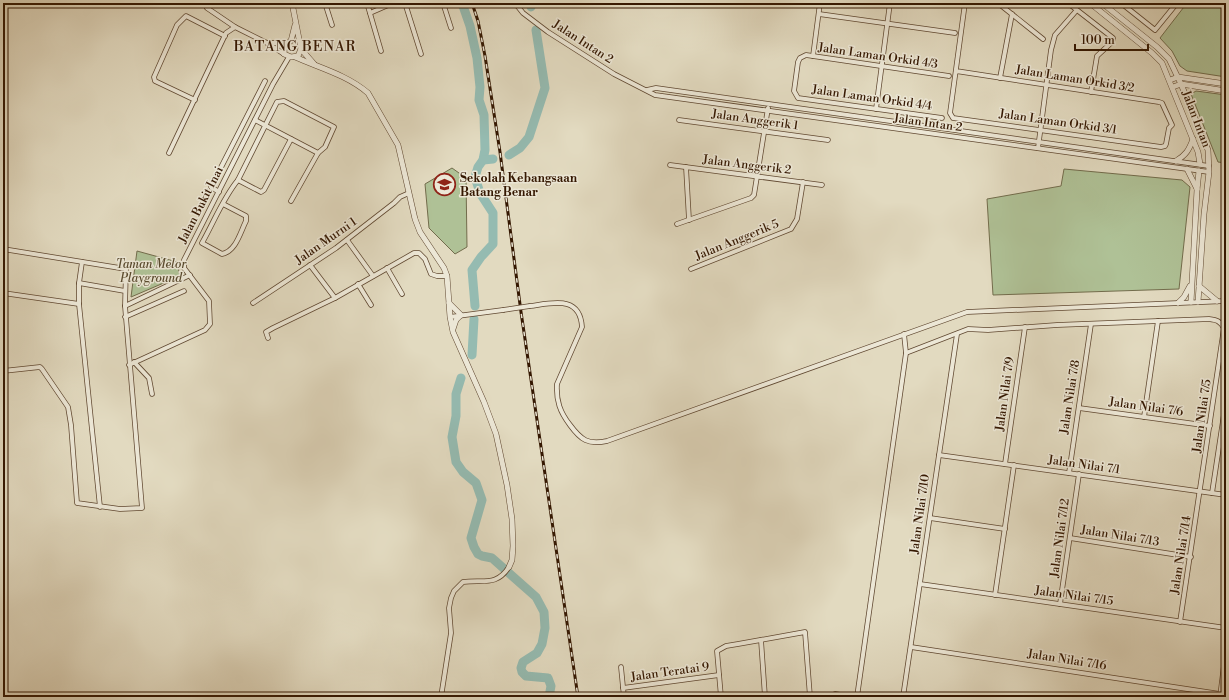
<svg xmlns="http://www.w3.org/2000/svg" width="1229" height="700" font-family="'Libre Bodoni',serif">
<rect width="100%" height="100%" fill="#e2dac0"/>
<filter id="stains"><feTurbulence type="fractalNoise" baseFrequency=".005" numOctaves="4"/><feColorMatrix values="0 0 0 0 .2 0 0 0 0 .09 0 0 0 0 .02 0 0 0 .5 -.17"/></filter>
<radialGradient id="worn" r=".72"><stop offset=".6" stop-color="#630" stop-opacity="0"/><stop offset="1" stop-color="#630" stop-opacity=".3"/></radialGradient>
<g fill="#afc196" stroke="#726c4c">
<polygon points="1187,3 1226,3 1226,77 1187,71 1180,66 1172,51 1160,38"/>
<polygon points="1196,91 1226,95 1226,163 1218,162 1191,94"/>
<polygon points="452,168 466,178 467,247 455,254 429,228 425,184"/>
<polygon points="1064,169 1182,180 1190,187 1179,289 993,295 987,199 1061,186"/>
<polygon points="137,251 177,262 180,276 131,297"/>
</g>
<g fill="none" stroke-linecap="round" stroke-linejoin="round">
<g stroke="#95bbb1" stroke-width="9">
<polyline points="462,3 470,26 477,58 480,87 479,100 484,115 485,150 483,160 478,167 475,177 480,193 493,213 493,244 481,257 472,270 475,306"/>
<polyline points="530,3 531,7"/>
<polyline points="509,155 520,148 529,137 545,88 536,30"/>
<polyline points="483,160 493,159"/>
<polyline points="472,355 474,319"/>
<polyline points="461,378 456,394 456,416 452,437 456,462 463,472 476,483 482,500 471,538 474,547 478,554 482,556 492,558 536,597 544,612 545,628 542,644 537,653 523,662 521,668 522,672 526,676 548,678 551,686 549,697"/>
</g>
<defs>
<g id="minor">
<polyline points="325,3 332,25"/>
<polyline points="367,3 381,51"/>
<polyline points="405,3 421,54"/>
<polyline points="443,3 451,28"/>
<polyline points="515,3 523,13 548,32 614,74 655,95 1209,172"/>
<polyline points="998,3 1043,39"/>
<polyline points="1068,3 1113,38 1112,42 1097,56 1091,92"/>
<polyline points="1121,3 1155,30 1177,3"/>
<polyline points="207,8 235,27"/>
<polyline points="370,13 393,3"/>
<polyline points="819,14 955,33"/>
<polyline points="268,43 286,43"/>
<polyline points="813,56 820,3"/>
<polyline points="956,71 1159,102 1162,103 1172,125 1169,128 1166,144 1165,146 1161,147 953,118 950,113 965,3"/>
<polyline points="1000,78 1012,14"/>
<polyline points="647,90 656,88 1209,166"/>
<polyline points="195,100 155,81 154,77 177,25 186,16 225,36"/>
<polyline points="876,109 890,3"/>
<polyline points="942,118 798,98 794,91 798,62 800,58 806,55 949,76"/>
<polyline points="255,120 318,153"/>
<polyline points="679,120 828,140"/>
<polyline points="1038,148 1051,50 1055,35 1076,11"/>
<polyline points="169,153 226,33 235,27 267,43 284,54"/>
<polyline points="670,165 822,185"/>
<polyline points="686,167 689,220"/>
<polyline points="238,180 261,192 264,190 291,139"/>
<polyline points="219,192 211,187 265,81"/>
<path d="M223 204 246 216V221C240 233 236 251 222 254L202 243C214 222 223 198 238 180L277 102 284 101 334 127 325 147 318 153 291 201"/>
<polyline points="677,224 751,198 754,195 768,108"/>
<polyline points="347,240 373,276"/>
<polyline points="3,249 126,269 125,306 142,508 120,509 77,503 71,425 68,407 42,369 40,367 3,371"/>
<polyline points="3,255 4,249"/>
<polyline points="82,262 79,283 79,304 100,507"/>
<polyline points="310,265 335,298"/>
<polyline points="387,268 402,294"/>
<polyline points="691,269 791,229 797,219 803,182"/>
<polyline points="79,283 125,291"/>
<polyline points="358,284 371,305"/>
<polyline points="3,293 79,304"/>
<polyline points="253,303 336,248 394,203 400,197 409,193"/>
<polyline points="125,306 190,275"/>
<path d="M530 306C553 303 580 295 582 327L557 384C556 401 560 412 570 425 581 440 588 445 607 441L967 312 1226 301"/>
<polyline points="125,317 184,291"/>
<polyline points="450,317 503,310"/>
<polyline points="268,338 266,332 273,328 335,298 414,253 419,253 425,259 431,274 437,276 447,276"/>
<path d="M906 353 968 329 988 330 1057 325 1209 319C1217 320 1220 321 1224 328L1180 622"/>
<polyline points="134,362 149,378 152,394"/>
<polyline points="129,365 205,330 210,324 209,301 184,268 184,260 273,84 289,57"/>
<polyline points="1079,408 1210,426"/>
<polyline points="1144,417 1158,321"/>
<polyline points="939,455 1226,495"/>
<polyline points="1005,464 1025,327"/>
<polyline points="1069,473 1091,324"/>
<polyline points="1212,493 1226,401"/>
<polyline points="930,518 1005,529"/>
<polyline points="1070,538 1191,557"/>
<polyline points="920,584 1226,628"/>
<polyline points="995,595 1014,465"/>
<polyline points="1060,604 1079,474"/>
<polyline points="761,640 765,697"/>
<polyline points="911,647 1220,694"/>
<polyline points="621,667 624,697"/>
<polyline points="623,688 719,675"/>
<path d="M441 697 451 633 449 608 451 598 454 591 463 582C483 579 496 587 509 567"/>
<polyline points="721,697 717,651 726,646 738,644 805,632 810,697"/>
<polyline points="831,697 835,694 841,695 843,697"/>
<polyline points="857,697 906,353 904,334"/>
<polyline points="903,697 957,334"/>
<polyline points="1220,697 1226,649"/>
</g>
<g id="tertiary">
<path d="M292 3 301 49 298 56 291 57 284 54C284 48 285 43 291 41L295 25"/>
<polyline points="1090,3 1152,53 1162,63 1198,152 1200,164"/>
<polyline points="1102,3 1157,47 1169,59 1181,84 1208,150 1209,172 1204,214 1198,302"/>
<polyline points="301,49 314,64"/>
<path d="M295 57C320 68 347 75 368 93L398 145 415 219 420 232 444 268 447 276 450 317 453 332 484 402 496 434 507 485 512 519 513 546 512 560 509 567"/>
<polyline points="1170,80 1178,77 1226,84"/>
<polyline points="1173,87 1181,84 1226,91"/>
<path d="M1176 161C1186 155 1189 150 1193 139"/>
<polyline points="1187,169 1197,189"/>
<polyline points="1199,286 1217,301"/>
<polyline points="1191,302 1197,190 1199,171"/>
<polyline points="449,303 461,315 456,320 453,329"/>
<polyline points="1178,303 1184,297 1190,286"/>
</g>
</defs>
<use href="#minor" stroke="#604831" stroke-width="5.5"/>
<use href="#tertiary" stroke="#604831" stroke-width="6"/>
<use href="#minor" stroke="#ece7d6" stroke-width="4"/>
<use href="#tertiary" stroke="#ece7d6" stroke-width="5"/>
<defs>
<polyline id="rail" points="472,3 478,21 485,56 500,152 521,312 578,697"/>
</defs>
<use href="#rail" stroke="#341701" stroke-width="3"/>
<use href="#rail" stroke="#ece7d6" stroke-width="1.5" stroke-dasharray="4.5" stroke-linecap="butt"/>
<defs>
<polyline id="minor-bridge" points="503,310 530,306"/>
</defs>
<use href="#minor-bridge" stroke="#604831" stroke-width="5.5" stroke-linecap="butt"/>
<use href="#minor-bridge" stroke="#ece7d6" stroke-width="4"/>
</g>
<defs>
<symbol id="school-ring" viewBox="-11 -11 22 22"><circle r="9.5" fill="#ece7d6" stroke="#8f2418" stroke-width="1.5"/><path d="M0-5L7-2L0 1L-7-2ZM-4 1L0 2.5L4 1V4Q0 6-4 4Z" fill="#8f2418"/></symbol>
</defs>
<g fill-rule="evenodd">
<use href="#school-ring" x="432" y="172" width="25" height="25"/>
</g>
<g text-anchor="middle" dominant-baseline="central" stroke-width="3" stroke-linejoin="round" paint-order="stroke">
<g font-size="12" fill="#341701" stroke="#ece7d6">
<text transform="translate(583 42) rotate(33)">Jalan Intan 2</text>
<text transform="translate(878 56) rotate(8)">Jalan Laman Orkid 4/3</text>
<text transform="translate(1075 79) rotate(9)">Jalan Laman Orkid 3/2</text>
<text transform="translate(872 98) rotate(8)">Jalan Laman Orkid 4/4</text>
<text transform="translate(1196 119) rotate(69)">Jalan Intan</text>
<text transform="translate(755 120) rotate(8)">Jalan Anggerik 1</text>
<text transform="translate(1058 122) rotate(8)">Jalan Laman Orkid 3/1</text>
<text transform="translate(928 123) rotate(8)">Jalan Intan 2</text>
<text transform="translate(747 165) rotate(7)">Jalan Anggerik 2</text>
<text transform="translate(201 205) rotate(-63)">Jalan Bukit Inai</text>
<text transform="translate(737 240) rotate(-22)">Jalan Anggerik 5</text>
<text transform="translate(326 241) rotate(-35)">Jalan Murni 1</text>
<text transform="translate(1005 394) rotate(-82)">Jalan Nilai 7/9</text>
<text transform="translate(1070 397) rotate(-81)">Jalan Nilai 7/8</text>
<text transform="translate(1146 407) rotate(8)">Jalan Nilai 7/6</text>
<text transform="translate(1202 416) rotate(-82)">Jalan Nilai 7/5</text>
<text transform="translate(1084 465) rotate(8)">Jalan Nilai 7/1</text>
<text transform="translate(920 514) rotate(-82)">Jalan Nilai 7/10</text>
<text transform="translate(1120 536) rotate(9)">Jalan Nilai 7/13</text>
<text transform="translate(1060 538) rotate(-82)">Jalan Nilai 7/12</text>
<text transform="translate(1181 555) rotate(-81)">Jalan Nilai 7/14</text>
<text transform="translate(1074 596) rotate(8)">Jalan Nilai 7/15</text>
<text transform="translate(1067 660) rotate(9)">Jalan Nilai 7/16</text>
<text transform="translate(670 672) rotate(-8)">Jalan Teratai 9</text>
</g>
<g font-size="12" font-weight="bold" fill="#341701" stroke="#ece7d6" text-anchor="start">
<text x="460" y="178">Sekolah Kebangsaan<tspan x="460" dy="14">Batang Benar</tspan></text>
</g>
<g font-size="12" font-style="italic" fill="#594a2e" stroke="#ece7d6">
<text x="151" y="264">Taman Melor<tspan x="151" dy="14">Playground</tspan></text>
</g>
<g font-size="14" letter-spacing="1" fill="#341701" stroke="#ece7d6">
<text x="295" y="47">BATANG BENAR</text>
</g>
</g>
<rect width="1229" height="700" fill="none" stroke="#e2dac0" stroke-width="16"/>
<rect x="4" y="4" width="1221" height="692" fill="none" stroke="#341701" stroke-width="2"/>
<rect x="8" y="8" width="1213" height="684" fill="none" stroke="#341701"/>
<path d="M1075 44v6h73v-6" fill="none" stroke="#341701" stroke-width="2"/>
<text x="1081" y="44" font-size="12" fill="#341701" stroke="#ece7d6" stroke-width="3" paint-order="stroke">100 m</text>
<rect width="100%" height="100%" filter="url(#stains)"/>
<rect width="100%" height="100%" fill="url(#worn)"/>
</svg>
